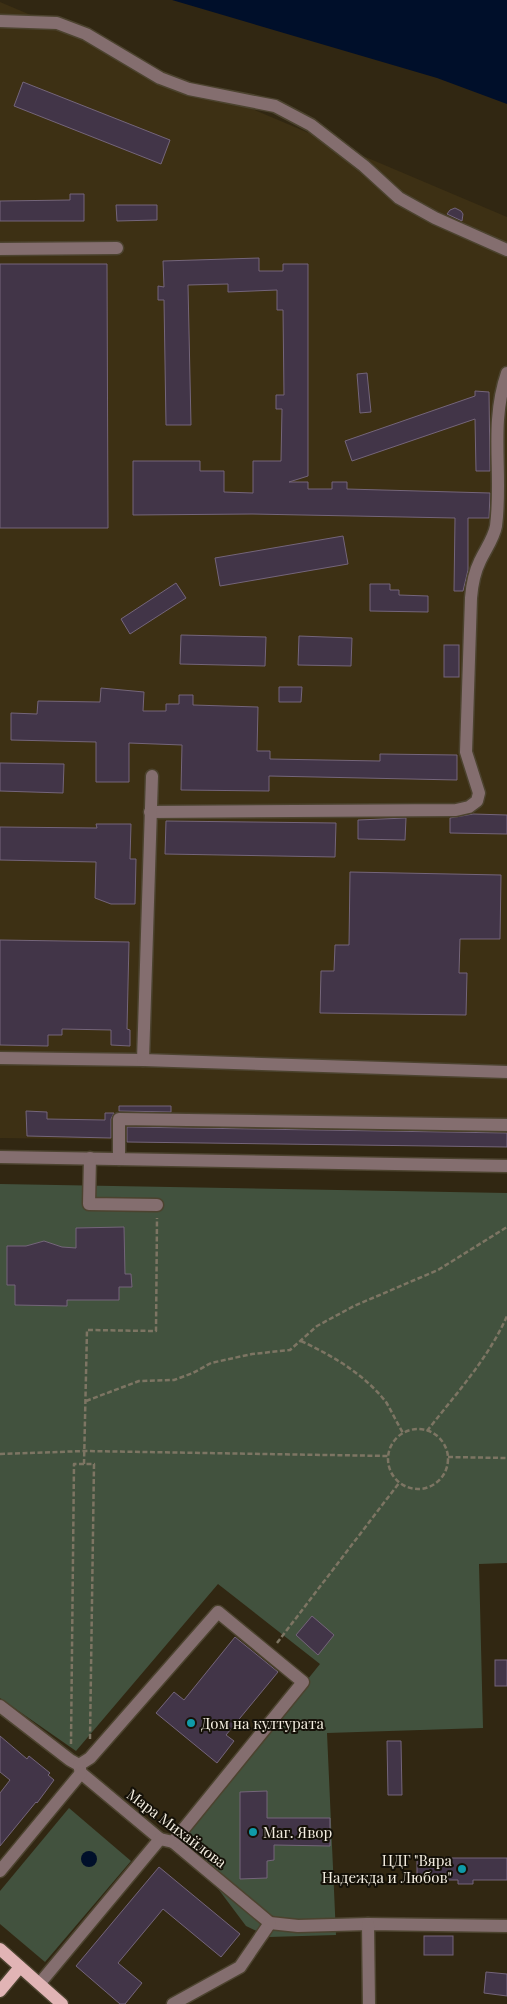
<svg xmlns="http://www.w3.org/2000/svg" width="507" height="2004" font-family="'Playfair Display',serif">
<rect width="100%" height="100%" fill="#312712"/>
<polygon fill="#3d3014" points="0,2 507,217 507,1146 0,1138"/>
<g fill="#42523e">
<polygon points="0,1184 507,1193 507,1563 479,1564 483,1728 327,1733 336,1935 269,1937 246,1926 180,1838 320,1664 218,1584 76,1751 0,1698"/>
<polygon points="69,1808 131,1861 45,1962 0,1924 0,1891"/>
</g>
<g fill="#000f2a">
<polygon points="172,0 507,0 507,104 437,78"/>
<circle cx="89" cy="1859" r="8"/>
</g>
<g fill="#423548" stroke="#74657a">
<polygon points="23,82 170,140 161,164 14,106"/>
<polygon points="70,194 84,194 84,221 0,221 0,201 70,200"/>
<polygon points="116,205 157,205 157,220 117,221"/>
<polygon points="455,208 461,211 463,214 462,221 447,214 450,210"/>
<polygon points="259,258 259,271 283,271 283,264 308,264 308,476 289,482 308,482 308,489 332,489 332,482 347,482 347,489 490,493 489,518 468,518 468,570 463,591 454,591 455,518 252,514 133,515 133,461 200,461 200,471 224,471 224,492 253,493 253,461 281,461 282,409 276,409 276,395 284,395 283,310 277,310 277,290 228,292 228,284 188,285 191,425 166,425 164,300 158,300 158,286 164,287 163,261"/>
<polygon points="0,264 107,264 108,528 0,528"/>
<polygon points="367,373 371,412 360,413 357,374"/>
<polygon points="475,391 489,392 490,471 476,471 475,419 352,461 345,441 475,396"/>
<polygon points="343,536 348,564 220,586 215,558"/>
<polygon points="176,583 186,598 130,634 121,619"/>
<polygon points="370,584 390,584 390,590 399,590 399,595 428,596 428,612 370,611"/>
<polygon points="181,635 266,637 265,666 180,664"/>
<polygon points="299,636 352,638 351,666 298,665"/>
<rect x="444" y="645" width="15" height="32"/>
<polygon points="279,687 302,687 301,702 279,702"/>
<polygon points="101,688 144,692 143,711 166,711 166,704 179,704 179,695 193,695 193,705 258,707 257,751 270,751 270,759 380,761 380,754 457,755 457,780 269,776 269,791 181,790 182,745 129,743 129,782 96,782 96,742 11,740 11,713 37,714 38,701 100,702"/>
<polygon points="0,763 64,764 63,793 0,791"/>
<polygon points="473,814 507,815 507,834 450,833 450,818"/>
<polygon points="406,818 405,840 358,839 358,820"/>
<polygon points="166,821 336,823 335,857 165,854"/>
<polygon points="96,824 131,824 130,859 136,859 135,904 111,904 95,898 96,862 0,860 0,827 97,828"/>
<polygon points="350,872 501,875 500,939 460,939 459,973 467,973 466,1015 320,1013 321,971 334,971 335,945 349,945"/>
<polygon points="0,940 129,942 127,1029 130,1030 130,1046 111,1045 111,1030 62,1029 62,1035 48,1035 48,1046 0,1045"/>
<polygon points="119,1106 171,1106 171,1112 119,1111"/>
<polygon points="26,1111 47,1112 47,1119 105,1120 105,1113 114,1113 111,1119 111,1138 27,1136"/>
<polygon points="127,1127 507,1133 507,1147 127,1142"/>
<polygon points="124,1227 125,1274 131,1274 132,1287 119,1287 119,1300 67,1300 67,1306 15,1305 15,1285 7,1285 7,1246 26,1246 44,1241 62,1247 76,1248 76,1228"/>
<polygon points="312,1616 334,1635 318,1655 296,1635"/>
<polygon points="235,1637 278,1672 226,1735 234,1741 217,1763 156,1713 174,1692 184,1700"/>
<rect x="495" y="1660" width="12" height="26"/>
<polygon points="0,1736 27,1759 29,1756 50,1773 48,1775 54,1780 37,1803 36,1802 0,1846 0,1793 10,1780 0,1772"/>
<polygon points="387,1741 401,1741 402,1795 388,1795"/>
<polygon points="267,1791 267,1818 330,1818 330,1846 274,1845 274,1860 267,1861 267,1878 240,1879 240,1792"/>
<polygon points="417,1858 507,1858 507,1880 473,1880 473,1884 458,1884 458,1880 417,1880"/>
<polygon points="159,1867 240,1934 221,1957 163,1909 118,1963 142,1983 125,2004 120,2004 76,1966"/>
<rect x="424" y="1936" width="29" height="19"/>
<polygon points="486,1972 507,1974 507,1996 484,1993"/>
</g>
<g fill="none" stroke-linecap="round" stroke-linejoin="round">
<defs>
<g id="minor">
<polyline points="0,21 57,23 86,34 160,78 189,89 275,106 311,125 364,166 399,198 435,218 507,250"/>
<polyline points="0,249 117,248"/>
<path d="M150 812 456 810 469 807 477 801 479 793 466 752 471 598C472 585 474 573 480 561 485 550 494 538 496 526 503 473 489 426 507 373"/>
<polyline points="0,1058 143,1060 507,1072"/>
<polyline points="143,1060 152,776"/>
<polyline points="0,1157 507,1166"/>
<polyline points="90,1158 89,1204 157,1205"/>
<polyline points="119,1159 119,1119 507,1125"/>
<polyline points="0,1706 70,1760 79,1765 81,1773 160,1839 173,1842 270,1923 298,1926 368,1924 507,1926"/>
<polyline points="79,1765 90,1758 218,1612 303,1682 173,1842"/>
<polyline points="0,1871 81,1773"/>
<polyline points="368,1924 369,2004"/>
<polyline points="40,1983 160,1839"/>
<polyline points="173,2004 240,1967 270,1923"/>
</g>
<g id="major">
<polyline points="0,1949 62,2004"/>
<polyline points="0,1991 20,1967"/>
</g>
</defs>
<use href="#minor" stroke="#4c432f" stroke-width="15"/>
<use href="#major" stroke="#4c432f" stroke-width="15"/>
<g stroke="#7d7563" stroke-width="2.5" stroke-dasharray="5 2.5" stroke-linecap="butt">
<path d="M301 1341C333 1356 364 1374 386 1402 392 1412 397 1423 403 1433"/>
<polyline points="86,1401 139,1381 174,1380 193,1373 211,1363 252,1354 290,1350 317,1326 354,1306 438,1270 507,1227"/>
<circle cx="418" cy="1459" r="30"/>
<path d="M427 1431C455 1395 488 1359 507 1316"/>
<polyline points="0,1454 85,1451 388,1456"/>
<polyline points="448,1457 507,1458"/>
<polyline points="84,1464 87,1330 156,1331 157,1218"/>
<polyline points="277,1643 399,1483"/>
<polyline points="71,1744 74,1464 94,1464 90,1739"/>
</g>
<use href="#minor" stroke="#846e6f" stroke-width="12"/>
<use href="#major" stroke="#e1b4b5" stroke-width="12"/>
</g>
<g fill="#0f9aa8" stroke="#151108" stroke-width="2">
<circle cx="191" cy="1723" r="5"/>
<circle cx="253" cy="1832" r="5"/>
<circle cx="462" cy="1869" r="5"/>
</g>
<g text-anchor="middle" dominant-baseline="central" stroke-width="4" stroke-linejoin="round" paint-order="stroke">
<g font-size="15" fill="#f4eee1" stroke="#151108" text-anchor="start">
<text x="201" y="1723">Дом на културата</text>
<text x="263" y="1832">Маг. Явор</text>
<text x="452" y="1860" text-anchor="end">ЦДГ "Вяра<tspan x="452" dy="17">Надежда и Любов"</tspan></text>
</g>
<g font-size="15" fill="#f4eee1" stroke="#151108">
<text transform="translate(177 1828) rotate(37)">Мара Михайлова</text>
</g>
</g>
</svg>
